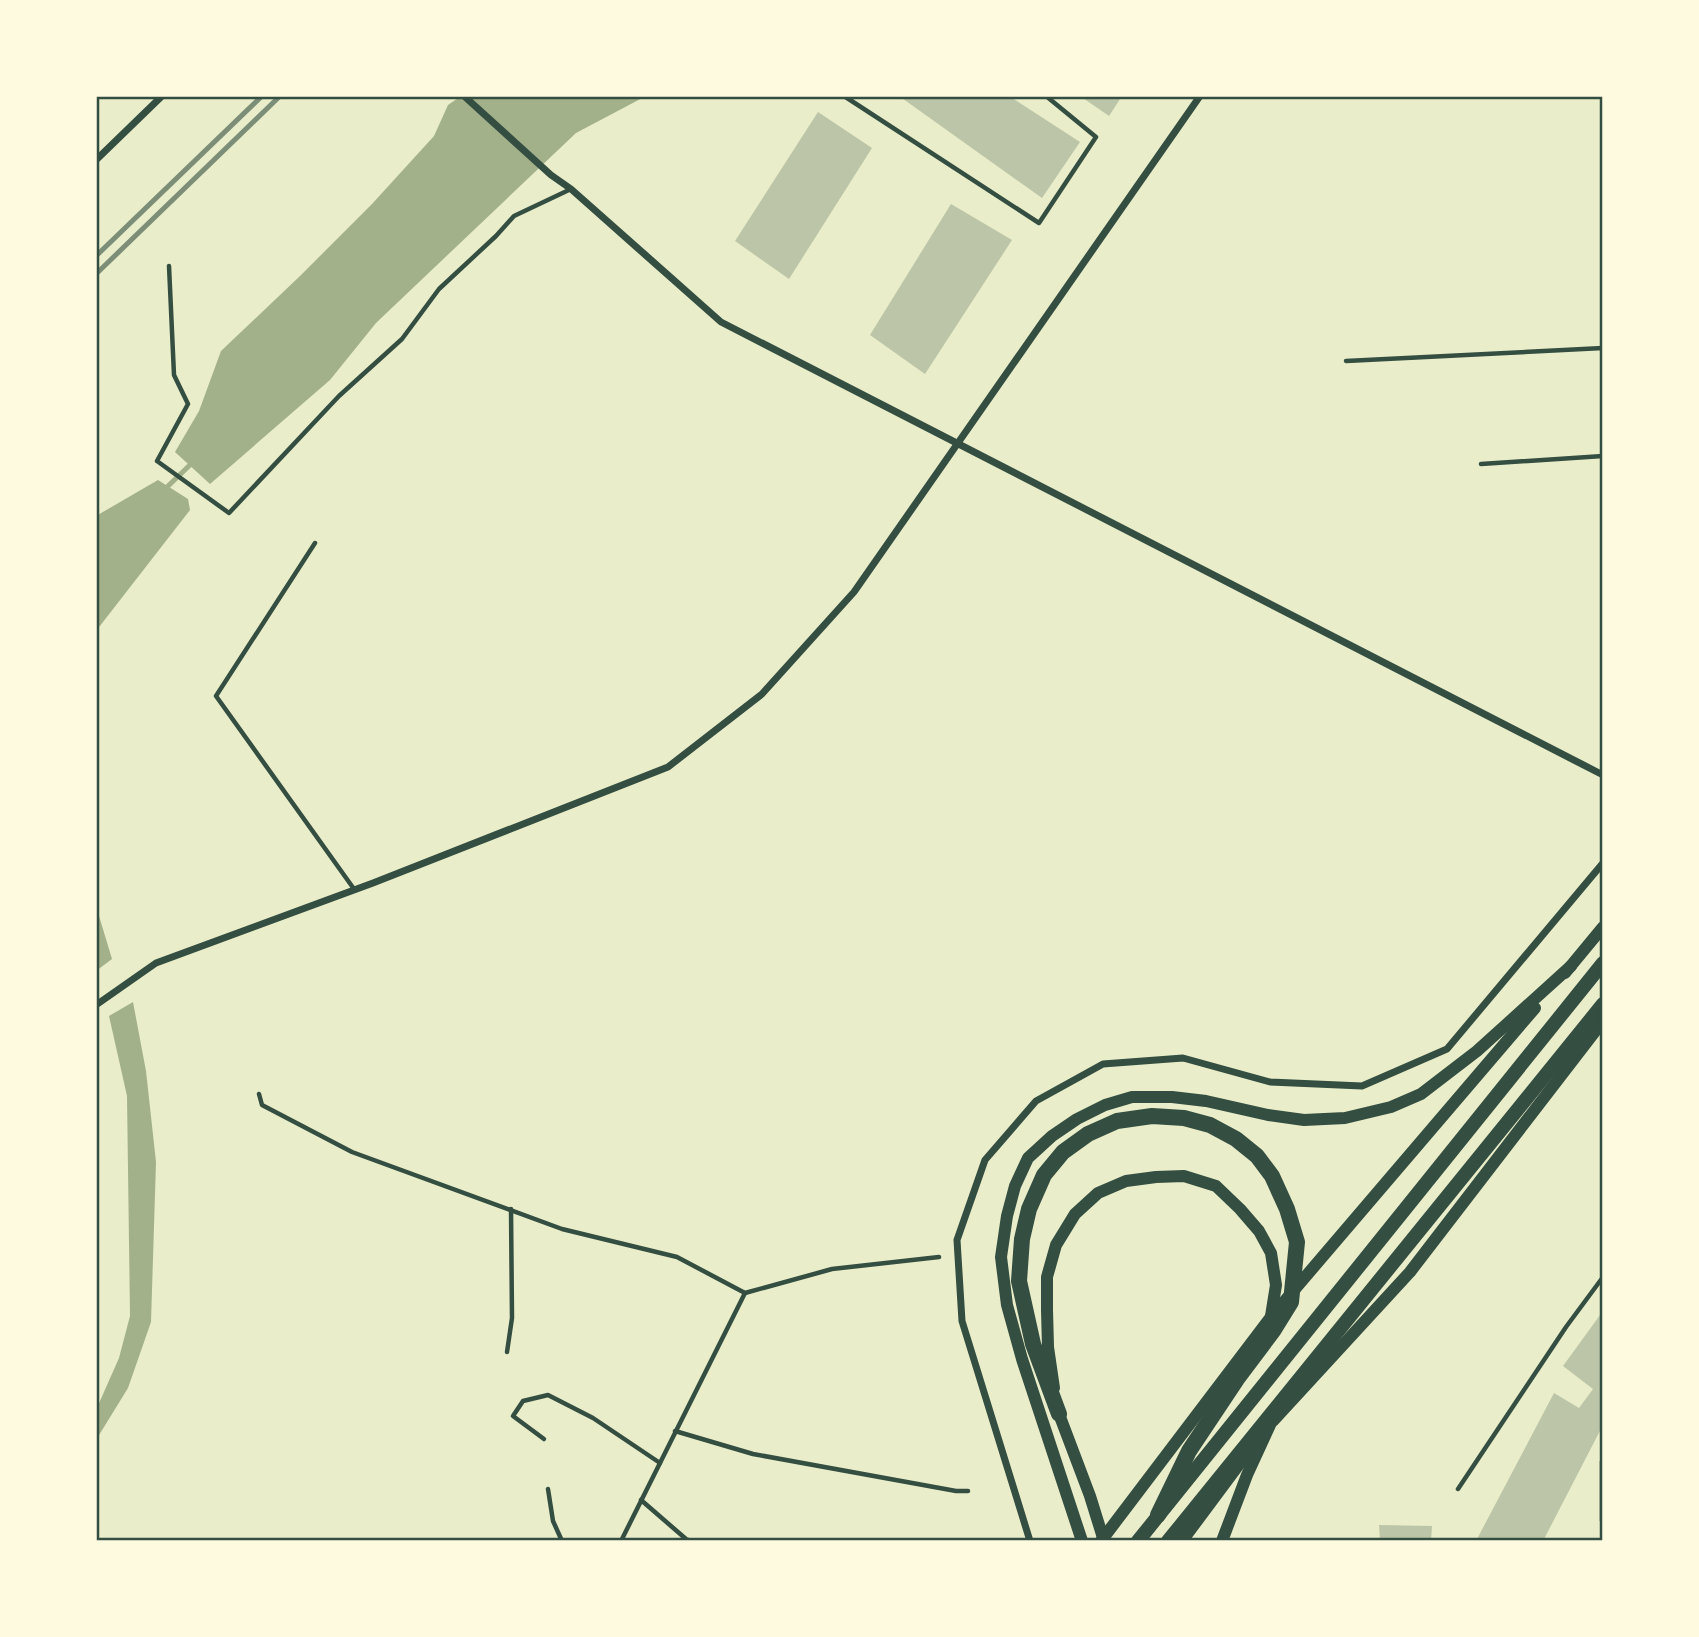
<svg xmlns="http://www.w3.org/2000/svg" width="1699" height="1637" font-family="Jost,sans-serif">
<rect width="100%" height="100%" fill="#e9edc9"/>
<g fill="#a3b18a">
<polygon points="461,96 646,96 576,133 376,323 330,380 210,484 175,452 199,411 221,351 300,276 372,204 434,136 448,105"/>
<polygon points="158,480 188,499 190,510 96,631 96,516"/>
<polygon points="96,906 112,959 96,971"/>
<polygon points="133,1002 146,1071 156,1162 151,1322 128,1388 96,1440 96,1410 119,1358 130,1316 127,1096 109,1016"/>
</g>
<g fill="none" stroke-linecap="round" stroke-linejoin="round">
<polyline stroke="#a3b18a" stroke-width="5" points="165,489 193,462"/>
</g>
<g fill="#bcc5a7">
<polygon points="899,96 1009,96 1080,142 1042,198"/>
<polygon points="1080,96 1122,96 1109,116"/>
<polygon points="818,112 872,148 789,279 735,241"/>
<polygon points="951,204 1012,240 925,374 870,335"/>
<polygon points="1603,1311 1603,1425 1543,1541 1476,1541 1554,1393 1579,1408 1593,1389 1563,1366"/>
<rect x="1599" y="1461" width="4" height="60"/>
<polygon points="1379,1525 1432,1526 1431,1541 1380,1541"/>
</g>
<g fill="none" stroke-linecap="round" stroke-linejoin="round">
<g stroke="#344e41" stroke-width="4.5">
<polyline points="844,96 1039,223 1096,137 1046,96"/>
<polyline points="169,266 174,375 188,404 157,461 229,513 339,396 402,339 439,289 496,236 514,216 571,189"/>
<polyline points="1346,361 1603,348"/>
<polyline points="1481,464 1603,456"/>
<polyline points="315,543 216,696 354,889"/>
<polyline points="259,1094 262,1105 352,1152 562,1229 677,1257 745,1293 832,1269 939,1257"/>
<polyline points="507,1352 512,1318 511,1209"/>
<polyline points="675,1431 753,1454 956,1491 968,1491"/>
<polyline points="544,1439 513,1416 523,1401 548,1395 593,1418 660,1463"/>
<polyline points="548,1489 553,1521 562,1541"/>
<polyline points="1458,1489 1566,1327 1603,1277"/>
<polyline points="641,1500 686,1539 691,1541"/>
<polyline points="621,1541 745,1293"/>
</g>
<g stroke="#344e41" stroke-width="7">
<polyline points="464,96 551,175 571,189 721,322 1603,775"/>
<polyline points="96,160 162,96"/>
<polyline points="96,1005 156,963 373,883 668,767 762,694 854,592 1200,96"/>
<polyline points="1030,1541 962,1321 957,1240 985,1160 1036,1101 1103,1064 1183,1058 1270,1082 1362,1086 1447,1049 1603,863"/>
</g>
<g stroke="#344e41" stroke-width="12">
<polyline points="1565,973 1603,927"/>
<polyline points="1054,1388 1048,1347 1047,1310 1047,1277 1056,1245 1075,1214 1098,1193 1126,1181 1156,1177 1184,1176 1216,1186 1240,1209 1259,1231 1271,1253 1276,1285 1271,1316"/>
<polyline points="1057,1405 1059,1414 1090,1496 1104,1541"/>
<polyline points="1273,1421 1410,1272 1603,1021"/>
<polyline points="1082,1541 1022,1359 1007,1305 1001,1257 1007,1216 1015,1186 1028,1158 1052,1136 1077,1119 1105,1105 1132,1097 1172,1097 1206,1101 1268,1115 1304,1120 1345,1118 1391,1107 1421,1094 1477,1051 1571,966"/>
<polyline points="1101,1541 1271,1317 1535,1008"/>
<polyline points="1182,1541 1255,1443"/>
<polyline points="1222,1541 1247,1475 1270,1425"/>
</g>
<g stroke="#344e41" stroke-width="14">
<polyline points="1138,1541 1603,963"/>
<polyline points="1168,1541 1603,1004"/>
</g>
<polyline stroke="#344e41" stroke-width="16" points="1059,1414 1033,1344 1019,1281 1022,1239 1029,1209 1044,1175 1063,1152 1088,1134 1117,1121 1152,1116 1184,1118 1210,1125 1236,1139 1257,1156 1272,1176 1287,1209 1297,1242 1291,1302 1273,1331 1237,1379 1189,1451 1158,1515"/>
<g stroke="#7c8e77" stroke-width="5">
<polyline points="96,256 262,96"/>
<polyline points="96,274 280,96"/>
</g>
</g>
<rect width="1699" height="1637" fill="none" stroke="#fefae0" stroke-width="196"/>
<rect x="98" y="98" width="1503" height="1441" fill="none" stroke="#344e41" stroke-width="2.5"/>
</svg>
